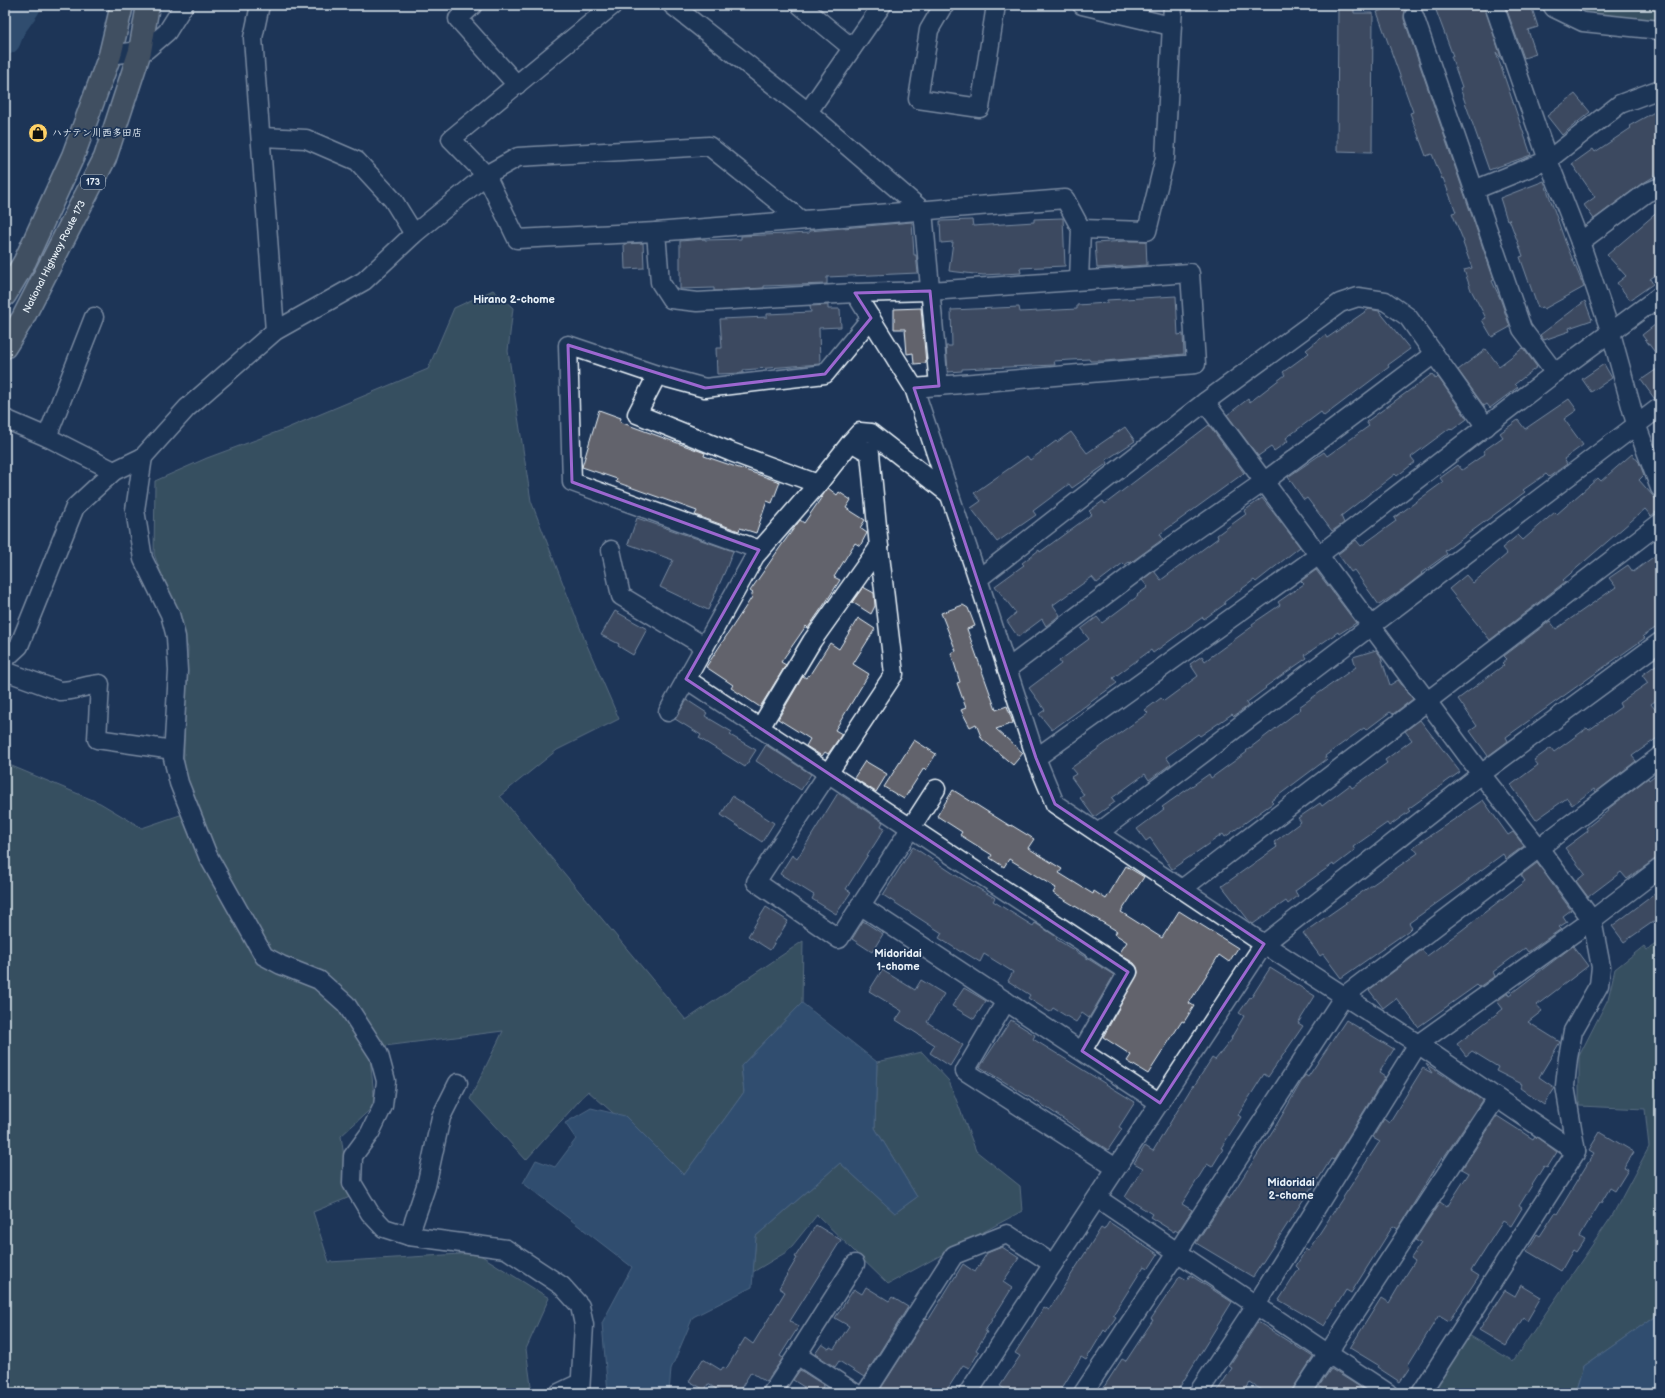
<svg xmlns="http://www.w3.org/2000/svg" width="1665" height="1398" font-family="'Balsamiq Sans','Klee One',sans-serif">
<rect width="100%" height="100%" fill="#1d3557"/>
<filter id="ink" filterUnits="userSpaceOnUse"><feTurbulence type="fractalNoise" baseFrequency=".025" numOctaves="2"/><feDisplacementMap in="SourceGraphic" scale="8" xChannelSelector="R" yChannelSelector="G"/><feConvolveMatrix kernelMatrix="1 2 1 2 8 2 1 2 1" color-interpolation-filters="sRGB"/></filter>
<g filter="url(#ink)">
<g fill="#566f6c" stroke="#9fb0b2">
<polygon points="1566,5 1660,5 1660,21 1581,15"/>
<polygon points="493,290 513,308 508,351 531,501 586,643 619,719 557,750 500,796 686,1020 803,941 802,1003 741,1066 744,1092 684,1175 588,1091 526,1160 470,1099 503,1031 369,1048 375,1105 341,1136 350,1197 313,1212 329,1262 477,1253 549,1298 526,1349 532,1393 5,1393 5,768 7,764 100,803 142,828 183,814 184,742 188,648 154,554 155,481 207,458 285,429 428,369 454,308"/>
<polygon points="1660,941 1660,1302 1654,1317 1584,1366 1576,1393 1431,1393 1467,1334 1513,1361 1612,1216 1649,1147 1645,1109 1579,1106 1579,1056 1608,999 1615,969 1644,946 1647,950"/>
<polygon points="922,1052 949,1081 976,1151 1020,1186 1022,1211 888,1284 817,1215 788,1251 753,1272 756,1236 840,1163 895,1213 917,1197 875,1128 877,1062"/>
</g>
<g fill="#466c8d" stroke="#87a1b8">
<polygon points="802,1003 877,1062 875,1128 917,1197 895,1213 840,1163 756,1236 752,1287 693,1317 671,1369 669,1393 608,1393 602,1323 632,1267 523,1183 536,1160 555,1167 576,1139 565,1123 591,1108 625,1116 684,1175 744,1092 741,1066"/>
<polygon points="1660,1302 1660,1393 1576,1393 1584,1366 1654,1317"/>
</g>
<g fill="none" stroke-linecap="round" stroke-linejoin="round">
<polyline stroke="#466c8d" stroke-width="32" points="5,39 10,26 25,5"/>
</g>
<g fill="#62636c" stroke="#e8f1f8">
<polygon points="1338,5 1354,5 1354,13 1373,13 1372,152 1337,151"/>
<polygon points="1395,5 1403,5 1405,11 1404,19 1494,280 1492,281 1500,298 1510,327 1492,337 1482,320 1486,318 1471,290 1464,270 1472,268 1463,243 1464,242 1452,213 1456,212 1443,178 1442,179 1432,154 1426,156 1410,113 1413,112 1377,12"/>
<polygon points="1434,5 1484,5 1502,60 1496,52 1531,155 1489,170 1460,88 1462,87 1451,56 1453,56"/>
<polygon points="1505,5 1531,5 1538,27 1528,30 1536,54 1524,58"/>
<polygon points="1575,94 1590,112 1562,135 1547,116"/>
<polygon points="1660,109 1660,173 1640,185 1594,219 1584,205 1595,197 1572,164 1593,149 1595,152 1631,128 1629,126"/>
<polygon points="1544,181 1565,241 1584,287 1544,309 1543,307 1538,308 1520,257 1523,256 1509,219 1507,220 1500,198"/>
<polygon points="1660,210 1660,272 1650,279 1653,284 1630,300 1617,283 1626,276 1607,255"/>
<polygon points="1063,218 1065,266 1020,268 1021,273 983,275 949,271 953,242 941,243 940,221 972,220 973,226 1034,222 1034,219"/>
<polygon points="912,222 914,255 916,255 918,273 827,277 827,284 764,286 764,288 714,291 714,288 680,289 680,241 705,239 705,240 741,239 741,236 809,233 809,231"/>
<polygon points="1125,241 1146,241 1147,265 1097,268 1095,243"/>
<polygon points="643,243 644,268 625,269 624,244"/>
<polygon points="1176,296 1178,335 1183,334 1184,354 1105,361 1090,361 1089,359 1054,361 1055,365 962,369 962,371 948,372 946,346 952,346 951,310 1019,307 1020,312 1077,309 1077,305 1107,303 1107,300"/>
<polygon points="1585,301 1592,320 1569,328 1570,331 1544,340 1540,335"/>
<polygon points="828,305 828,309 840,309 841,327 819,328 820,364 743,370 743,373 717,374 716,348 722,348 720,319 767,317 767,314 811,312 810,306"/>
<polygon points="921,308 926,363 914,364 913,353 907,354 905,329 894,329 894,309"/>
<polygon points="1369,309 1379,311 1410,349 1388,365 1389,367 1324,416 1321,412 1286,438 1288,441 1274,451 1271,447 1258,456 1227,415 1248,399 1250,402 1285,375 1283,372 1309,353 1306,350 1325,335 1327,338"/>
<polygon points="1660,321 1660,359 1642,335"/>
<polygon points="1523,348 1537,367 1515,384 1518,387 1490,408 1487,404 1484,406 1458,370 1486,349 1499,366"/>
<polygon points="1604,364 1612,378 1591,392 1582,379"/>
<polygon points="1660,367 1660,397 1654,398 1641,380"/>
<polygon points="1432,374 1436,379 1438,377 1467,419 1452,430 1450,428 1411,457 1415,462 1397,476 1395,474 1341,516 1344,523 1332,531 1307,498 1304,500 1288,477 1324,452 1327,456 1369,426 1366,422"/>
<polygon points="1569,399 1577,410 1564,419 1583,445 1564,459 1567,464 1549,477 1546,474 1523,490 1525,492 1445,551 1447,554 1421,573 1422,574 1403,589 1379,605 1354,570 1351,572 1338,554 1356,540 1361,546 1396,521 1394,518 1443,482 1440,478 1458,465 1462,470 1485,454 1483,451 1503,437 1500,433 1518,420 1525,429"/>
<polygon points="599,410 621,418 620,422 705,453 704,456 780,482 772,503 767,501 756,533 740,528 739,531 695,515 697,511 616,482 617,479 582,467"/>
<polygon points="1209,425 1244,473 1160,534 1163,539 1130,563 1129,562 1125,565 1123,563 1097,583 1092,577 1053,605 1060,615 1046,626 1042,619 1018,637 1007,621 1016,613 995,586 1024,565 1022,563 1039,550 1040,552 1092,514 1089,511 1103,501 1105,504"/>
<polygon points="1125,427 1135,441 1106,460 1108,463 1072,488 1069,484 1033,511 1036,515 997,542 971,508 981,501 974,493 1027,456 1030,460 1056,441 1057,442 1071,432 1087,453"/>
<polygon points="1632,454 1639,462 1644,475 1639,480 1660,504 1660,509 1651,516 1645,509 1563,580 1565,582 1490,640 1449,589 1466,575 1473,583 1507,554 1502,548 1518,535 1523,540 1555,512 1557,514 1598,478 1601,481"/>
<polygon points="828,488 837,495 839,492 851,500 846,508 865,520 860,528 867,533 860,546 855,543 834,577 840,580 828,599 808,628 806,626 781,662 786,665 760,707 731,688 733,685 706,667 752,597 751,596 753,593 750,591 781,546 800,520 804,523"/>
<polygon points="1262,498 1300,547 1256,582 1254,580 1224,602 1225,604 1204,619 1203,617 1153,653 1151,650 1113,678 1117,683 1052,730 1039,714 1045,710 1029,688 1061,664 1059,661 1089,639 1081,629 1097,617 1102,623 1138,596 1137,595 1148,587 1142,580 1154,571 1161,580 1218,538 1217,535 1246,514 1244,511"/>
<polygon points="637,518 733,551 726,569 708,610 660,587 673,560 628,544"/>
<polygon points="1660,552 1660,625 1643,636 1645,638 1506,737 1508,741 1488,756 1470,731 1477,726 1458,699 1504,665 1502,663 1507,659 1504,656 1550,621 1556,629 1616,587 1609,578 1628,565 1633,572"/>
<polygon points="1316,570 1356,623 1339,634 1338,632 1305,655 1307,658 1265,687 1266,688 1246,703 1248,706 1234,716 1232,714 1200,736 1198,734 1166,757 1171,764 1149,780 1145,774 1112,798 1115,802 1094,817 1080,798 1084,795 1071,777 1076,774 1071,768 1148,713 1145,710 1161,698 1164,701 1198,676 1190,664 1202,656 1205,661 1253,626 1252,624 1280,605 1278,602 1304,584 1301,581"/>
<polygon points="863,587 874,593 875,606 871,614 852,602"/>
<polygon points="963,605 968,608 975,626 967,629 996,710 1007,706 1013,723 996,729 1023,753 1013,765 982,739 976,724 970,727 961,710 966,708 957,683 960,682 951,653 956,651 941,613"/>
<polygon points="615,611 647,629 633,655 618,646 619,644 601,635"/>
<polygon points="858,618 875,629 853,664 869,674 835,730 842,734 828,754 825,752 822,756 806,746 810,739 778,719 803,676 806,678 808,675 809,676 830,643 839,649"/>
<polygon points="1376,650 1381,657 1390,685 1398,680 1413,699 1393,714 1390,712 1366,730 1364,728 1325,756 1327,759 1271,801 1273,803 1225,837 1223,834 1172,869 1150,838 1146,841 1137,829 1164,809 1162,807 1209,774 1211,778 1247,752 1246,751 1301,709 1299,707 1356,667 1353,657"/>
<polygon points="1660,662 1660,699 1659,698 1651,704 1660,716 1660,736 1632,756 1636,761 1596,792 1594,789 1572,805 1567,798 1536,820 1511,785 1538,765 1534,760 1551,748 1554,752 1587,728 1589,730 1621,707 1619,703 1648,683 1642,675"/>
<polygon points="687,700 707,713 705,716 732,732 730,735 756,750 745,767 699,738 701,735 675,719"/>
<polygon points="1420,720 1460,772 1408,809 1410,811 1389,826 1387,823 1353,847 1355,850 1334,866 1333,864 1295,891 1298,896 1288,904 1286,901 1253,924 1250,922 1222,886 1277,847 1274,842 1301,822 1298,818 1320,803 1322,806 1350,785 1352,788 1387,763 1385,760 1412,740 1405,731"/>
<polygon points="914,740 936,754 926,770 924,768 904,799 884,787"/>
<polygon points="766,745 811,774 801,790 756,761"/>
<polygon points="865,761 887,774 876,792 854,778"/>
<polygon points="1660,771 1660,858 1654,860 1627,879 1621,872 1588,897 1576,881 1585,874 1565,848 1588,831 1586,828 1609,810 1608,809 1648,778 1649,780"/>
<polygon points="953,790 1010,826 1011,825 1034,839 1028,848 1062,869 1059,873 1093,894 1094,891 1106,899 1126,866 1144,877 1121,912 1162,938 1179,911 1238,948 1229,962 1219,955 1189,1003 1194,1006 1184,1022 1182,1021 1148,1074 1127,1061 1131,1055 1103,1037 1138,973 1137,967 1134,963 1119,954 1127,942 1115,934 1117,931 1053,893 1056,888 1009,859 1004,867 990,858 992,855 960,835 962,832 937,816"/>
<polygon points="838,793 883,822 881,826 885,828 846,889 851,892 836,914 812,899 814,895 780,874 792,855 797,859"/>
<polygon points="732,796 774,823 762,842 721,815"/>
<polygon points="1483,800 1508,835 1513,832 1524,846 1506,859 1503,854 1469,879 1469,880 1409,923 1412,927 1408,931 1341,978 1323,954 1320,956 1303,933 1418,853 1413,847"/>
<polygon points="913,847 957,876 995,898 993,901 1033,926 1035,923 1057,937 1056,939 1114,975 1089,1018 1082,1013 1076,1022 1053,1008 1050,1012 1028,998 1030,995 1008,981 1013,972 984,954 980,962 962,951 961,952 939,938 942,933 883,895"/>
<polygon points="1537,863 1571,910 1563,916 1567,922 1559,927 1561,929 1528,952 1525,948 1493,972 1495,976 1479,987 1477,985 1418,1027 1396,998 1383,1008 1369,990 1422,950 1427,956 1462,930 1525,881 1521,875"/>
<polygon points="1660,881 1660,917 1624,942 1612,926 1660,890 1656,885"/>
<polygon points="766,907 788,921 770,950 748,936"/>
<polygon points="863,921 883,934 872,952 852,939"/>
<polygon points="1573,946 1588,966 1537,1005 1542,1011 1528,1022 1560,1042 1539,1077 1555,1088 1544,1105 1520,1088 1522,1084 1496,1071 1498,1067 1472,1051 1466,1056 1457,1044 1503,1009 1497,1001 1508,993 1509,995"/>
<polygon points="1270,968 1315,996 1298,1023 1303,1026 1268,1077 1264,1074 1238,1115 1241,1117 1221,1148 1223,1149 1212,1167 1207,1164 1182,1204 1192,1210 1178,1232 1175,1230 1174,1232 1150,1217 1152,1214 1125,1197 1143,1168 1134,1163 1145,1146 1153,1151 1193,1085 1194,1086 1212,1058 1215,1060 1232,1039 1231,1038 1244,1016 1239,1013 1250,997 1251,998"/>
<polygon points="882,970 915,990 921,980 944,994 927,1022 963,1045 950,1066 930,1053 935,1045 896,1020 902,1011 869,991"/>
<polygon points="964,988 986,1001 974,1019 952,1006"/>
<polygon points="1011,1020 1035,1035 1033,1039 1135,1102 1119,1127 1122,1129 1108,1150 1080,1132 1081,1131 1047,1108 980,1067"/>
<polygon points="1346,1020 1394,1049 1379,1073 1385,1077 1334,1160 1331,1159 1312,1189 1311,1188 1253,1277 1196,1243 1226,1197 1229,1199 1277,1124 1305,1075 1308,1077"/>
<polygon points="1426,1064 1482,1100 1444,1157 1443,1156 1398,1229 1393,1226 1351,1293 1346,1290 1324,1326 1279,1300 1299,1269 1296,1266 1306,1249 1308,1251 1380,1141 1373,1137 1384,1119 1389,1123 1423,1068 1432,1073"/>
<polygon points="1497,1116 1533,1139 1535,1136 1557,1152 1547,1168 1544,1166 1519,1206 1522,1208 1511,1226 1503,1221 1471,1271 1479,1276 1449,1321 1439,1315 1408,1365 1410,1367 1400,1382 1377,1367 1378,1365 1350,1348 1381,1298 1389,1303 1399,1286 1415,1261 1411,1258 1421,1243 1415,1240 1440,1202 1447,1207 1469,1173 1462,1169"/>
<polygon points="1600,1132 1634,1152 1624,1168 1628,1170 1615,1191 1610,1188 1601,1203 1600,1203 1579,1237 1584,1240 1576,1252 1573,1250 1561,1271 1527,1251 1537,1234 1540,1236 1555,1213 1557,1214 1594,1153 1589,1150"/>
<polygon points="1109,1222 1158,1254 1149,1268 1144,1266 1113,1315 1116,1317 1106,1332 1104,1330 1086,1360 1081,1357 1059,1393 1011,1393 1000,1386 1020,1356 1015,1353 1044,1307 1049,1310 1101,1228 1104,1230"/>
<polygon points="816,1225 841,1240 790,1321 799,1326 780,1356 783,1358 766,1382 751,1372 738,1393 723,1393 708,1384 705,1390 689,1381 703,1359 721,1370 723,1367 726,1369 745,1338 753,1344 785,1292 779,1288 797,1258 795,1257"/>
<polygon points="1002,1247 1019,1258 1003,1282 1012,1288 985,1331 987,1332 976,1350 979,1352 969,1368 963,1365 945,1393 889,1393 881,1388 926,1318 929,1319 963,1264 975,1272 987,1253"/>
<polygon points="1190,1275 1232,1302 1176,1393 1100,1393 1122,1359 1126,1361 1153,1320 1151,1319 1180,1276 1187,1280"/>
<polygon points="1521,1285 1541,1297 1527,1321 1523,1318 1506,1346 1479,1330 1505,1290 1515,1296"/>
<polygon points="866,1287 889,1301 892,1297 908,1307 864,1377 839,1361 835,1367 815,1354 822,1344 829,1349 830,1347 834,1349 849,1326 835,1318 854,1289 862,1294"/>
<polygon points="1258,1322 1313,1357 1290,1393 1267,1393 1250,1383 1243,1393 1216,1393 1232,1368 1229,1366"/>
<polygon points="1331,1369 1349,1380 1369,1393 1331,1393 1319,1386"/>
<polygon points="800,1370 824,1385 819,1393 801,1393 804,1387 793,1380"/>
</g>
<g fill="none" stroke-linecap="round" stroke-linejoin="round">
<defs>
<g id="minor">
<polyline points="260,5 253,38 275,331"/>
<polyline points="473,5 458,19 517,85"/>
<polyline points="613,5 451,139 486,175 517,239 656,232"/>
<polyline points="672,5 808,112"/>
<polyline points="800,5 852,48"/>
<polyline points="882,5 808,112 923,211 939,386"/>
<polyline points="945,5 943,6 929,30 918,99 980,108 996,5"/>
<polyline points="1082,5 1171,26"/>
<polyline points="1494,5 1548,160 1580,242 1611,333 1636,424 1660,488"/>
<polyline points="1552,5 1554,8 1583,22 1660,30"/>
<polyline points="1414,16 1522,329 1555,373"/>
<polyline points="110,55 146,50 167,32 184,5"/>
<polyline points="261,137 306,139 357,161 393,200 414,234"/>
<polyline points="1474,190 1548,160 1620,104 1660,89"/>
<polyline points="1081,229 1147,231 1165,158 1173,5"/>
<polyline points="1580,242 1646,193 1660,187"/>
<polyline points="855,293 914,388 978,579"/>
<polyline points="657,375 637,414 731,452 818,484"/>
<polyline points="914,388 1196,364 1190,273 930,291 855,293 697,302 671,299 660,282 656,232 1065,199 1081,229 1079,280"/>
<polyline points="1205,402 1340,303 1358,297 1385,301 1408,317 1486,427"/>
<polyline points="5,419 47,437 114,471"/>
<polyline points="47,437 94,317"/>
<polyline points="851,442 860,432 871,433 949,494"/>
<polyline points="143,457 135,510 143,559 170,614 176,637 178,671 173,758 179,783 208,856 264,956 281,965 319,980 346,1004 379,1055 386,1081 383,1106 370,1133 353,1156 352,1183 370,1213 384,1228 409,1236"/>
<polyline points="611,550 621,596 704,646"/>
<polyline points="760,550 572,482 568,345 657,375 705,388 825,374 871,318"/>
<polyline points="5,659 19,646 75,507 114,471 143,457 187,408 275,331 364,281 414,234 486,175 518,157 709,146 801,220"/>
<polyline points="1007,669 1149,562 1265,481 1434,354"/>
<path d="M5 671 60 691C74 691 86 685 100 684L97 739 173 750"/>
<polyline points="686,679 1128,972 1082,1051"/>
<polyline points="668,712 755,556 818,484 851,442 870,453 879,547 894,674 756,882 839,939 936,789"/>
<polyline points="760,728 812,641 879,547"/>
<polyline points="1036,758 978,579 1205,402 1427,701 1481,774 1539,848 1592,920 1601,967 1599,985 1573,1031 1568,1058 1565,1086 1576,1152 1421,1393"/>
<polyline points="1098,833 1055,804 1036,758 1319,555 1555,373 1660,296"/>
<polyline points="1182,889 1660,523"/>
<polyline points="860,905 1160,1103"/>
<polyline points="1006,1001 965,1071 1116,1168"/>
<polyline points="458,1083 441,1117 426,1186 409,1236 506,1249 562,1286 580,1306 584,1325 580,1393"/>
<polyline points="1576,1152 1418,1044 1264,944 1098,833 1660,407"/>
<polyline points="1097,1198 1327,1353 1388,1393"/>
<polyline points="797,1355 855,1264"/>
<polyline points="559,1393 580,1383"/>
<polyline points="772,1393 797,1355 855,1393"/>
<polyline points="866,1393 954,1255 1007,1234 1053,1264"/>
<polyline points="968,1393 1264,944 1481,774 1660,642"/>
<polyline points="1083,1393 1178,1251 1344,996 1660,756"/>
<polyline points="1198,1393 1256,1305 1418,1044 1592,920 1660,868"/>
<polyline points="1302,1393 1496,1098"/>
</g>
<g id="trunk">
<polyline points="5,295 25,261 73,156 110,55 122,5"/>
<path id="s1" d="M5 347 23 318 105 158 140 51 148 5"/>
</g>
</defs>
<use href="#minor" stroke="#e8f1f8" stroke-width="21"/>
<use href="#trunk" stroke="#e8f1f8" stroke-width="25"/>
<use href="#minor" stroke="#1d3557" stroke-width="18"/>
<use href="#trunk" stroke="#6c706d" stroke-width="22"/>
</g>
</g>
<path d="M0 0H1665V1398H0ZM930 291 939 386 914 388 1036 758 1055 804 1264 944 1160 1103 1082 1051 1128 972 686 679 759 550 572 482 568 345 705 388 825 374 871 318 855 293Z" fill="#1d3557" fill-opacity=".55" fill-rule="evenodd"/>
<path fill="none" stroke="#9c67d0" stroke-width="3" stroke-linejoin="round" d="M930 291 939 386 914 388 1036 758 1055 804 1264 944 1160 1103 1082 1051 1128 972 686 679 759 550 572 482 568 345 705 388 825 374 871 318 855 293Z"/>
<defs>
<symbol id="shop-disc" viewBox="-11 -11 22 22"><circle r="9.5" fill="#ffd166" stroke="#1d3557"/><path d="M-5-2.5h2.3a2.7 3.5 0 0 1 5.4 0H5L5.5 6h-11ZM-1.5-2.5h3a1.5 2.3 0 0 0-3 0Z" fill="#111"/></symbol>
</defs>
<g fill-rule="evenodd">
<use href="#shop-disc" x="27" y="122" width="22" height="22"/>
</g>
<g text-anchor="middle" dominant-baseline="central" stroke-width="3.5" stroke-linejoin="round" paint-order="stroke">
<rect fill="#1d3557" stroke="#abb9c8" stroke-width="1" x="81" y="175" width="24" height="14" rx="3"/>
<g font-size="9" font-weight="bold" fill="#e8f1f8">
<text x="93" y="182">173</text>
</g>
<g font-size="10" font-weight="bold" fill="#e8f1f8" stroke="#1d3557" text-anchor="start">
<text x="52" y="133">ハナテン川西多田店</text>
</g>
<g font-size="10" fill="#e8f1f8" stroke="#1d3557">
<text stroke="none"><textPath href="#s1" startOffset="103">National Highway Route 173</textPath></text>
</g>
<g font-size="11" font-weight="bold" fill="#e8f1f8" stroke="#1d3557">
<text x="514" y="299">Hirano 2-chome</text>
<text x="898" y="953">Midoridai<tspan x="898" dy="13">1-chome</tspan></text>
<text x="1291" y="1182">Midoridai<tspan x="1291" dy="13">2-chome</tspan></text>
</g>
</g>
<rect width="1665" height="1398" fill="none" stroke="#1d3557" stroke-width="20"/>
<rect x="10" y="10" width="1645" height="1378" fill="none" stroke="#e8f1f8" stroke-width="1.5" filter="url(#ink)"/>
</svg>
